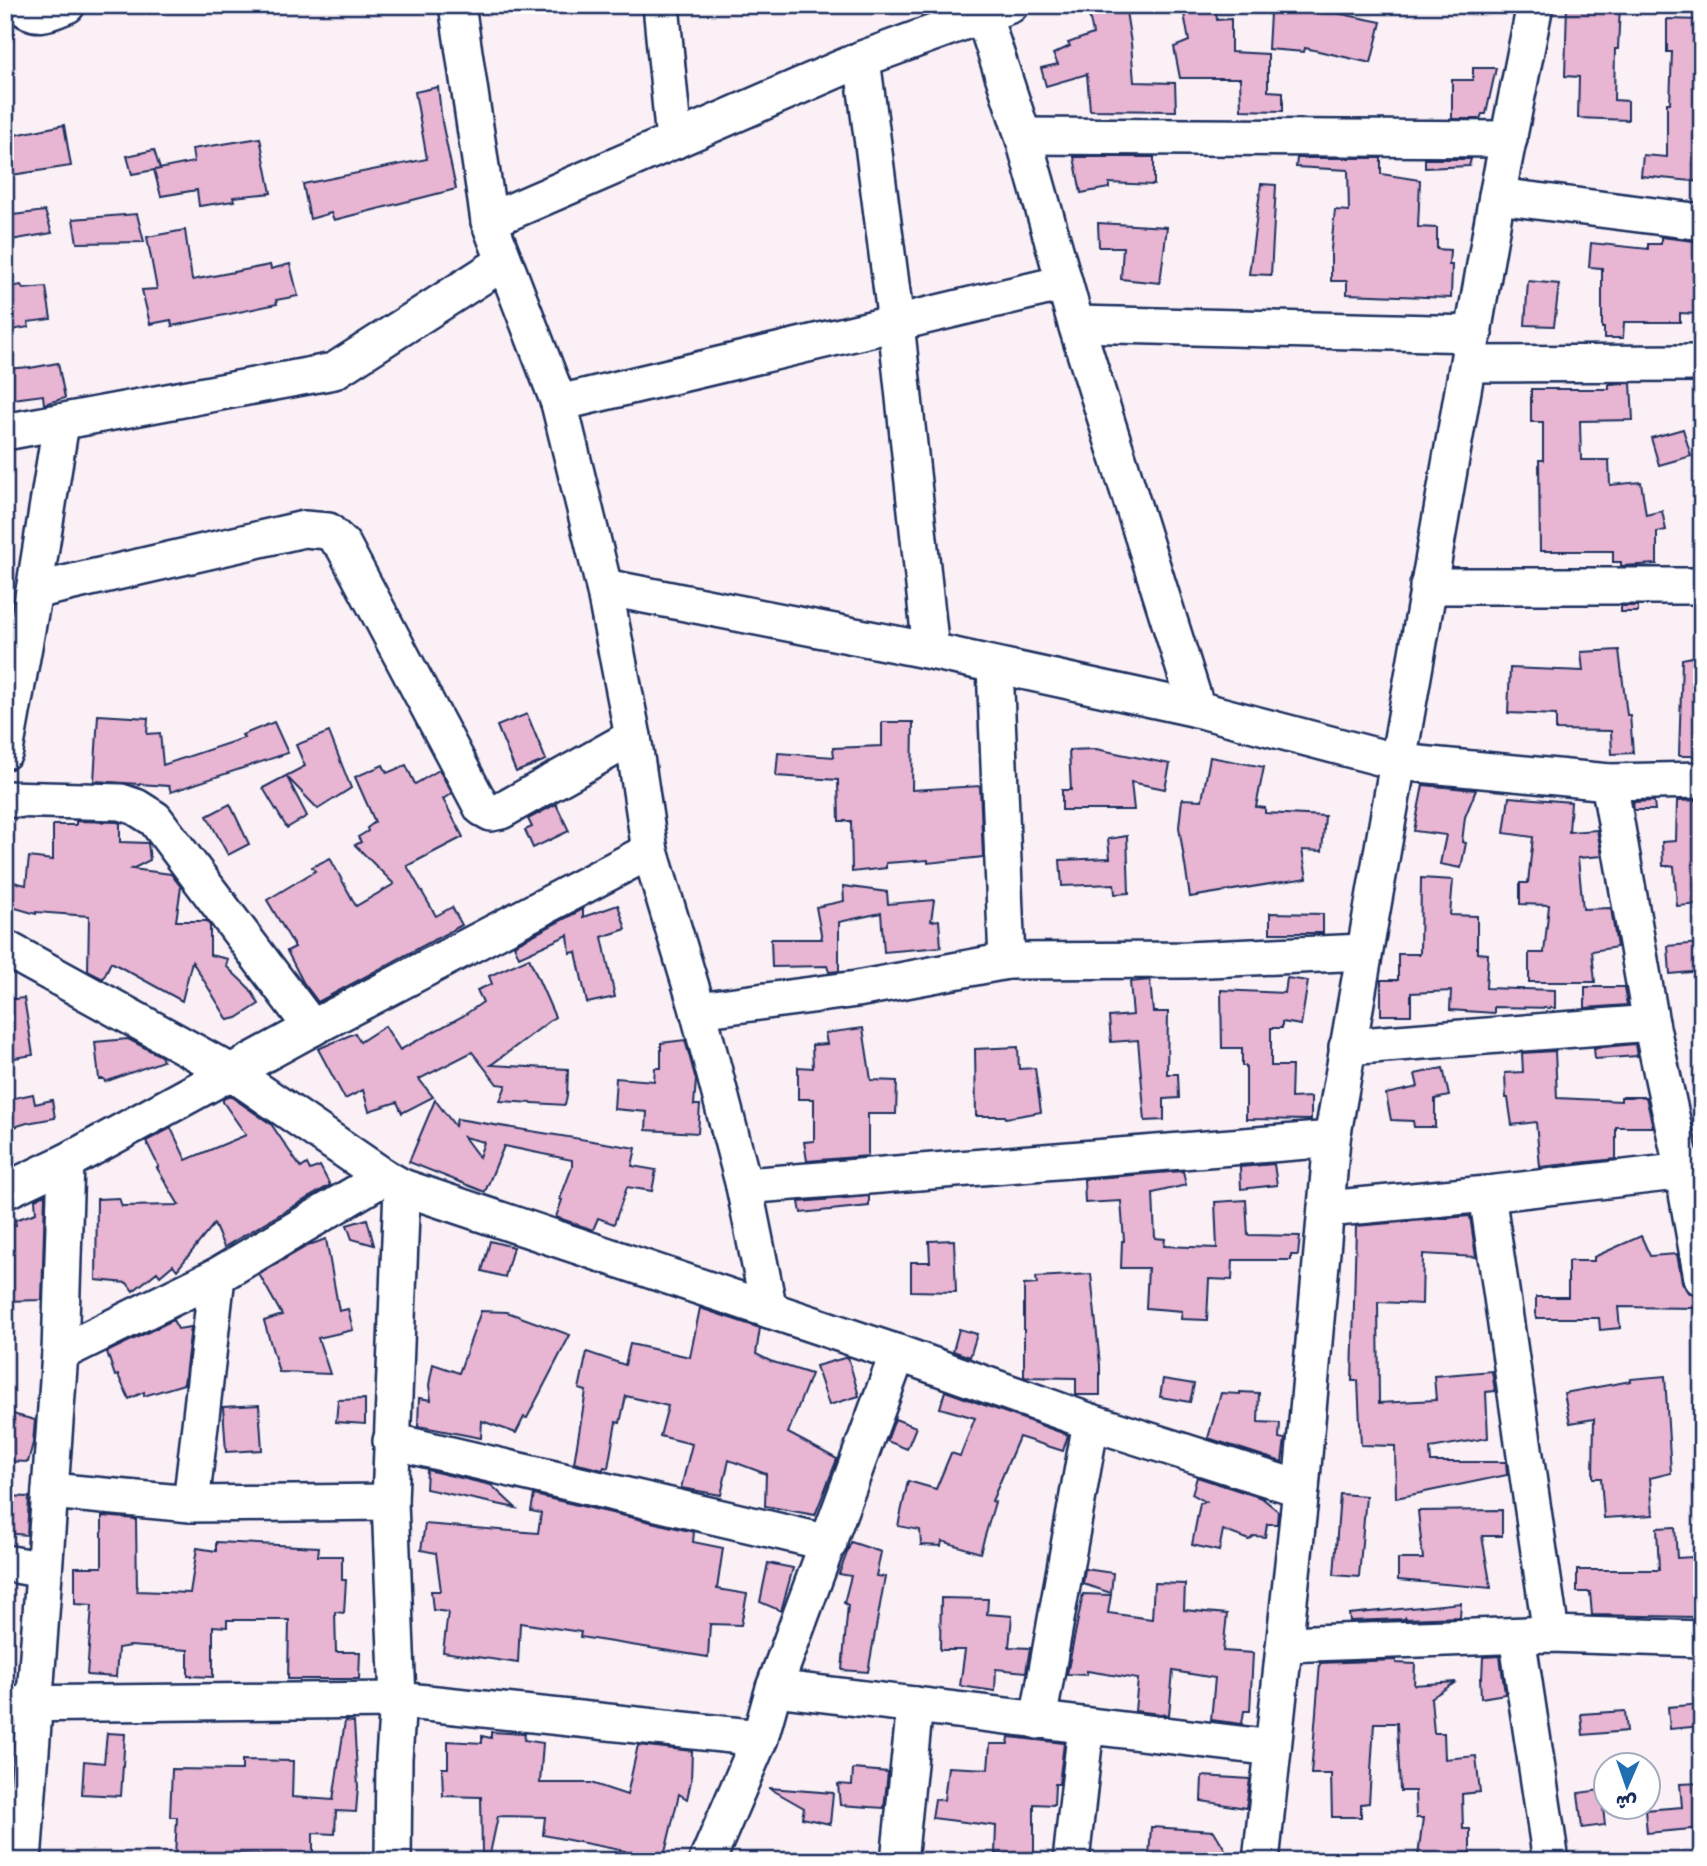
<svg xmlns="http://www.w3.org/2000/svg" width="1707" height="1866" font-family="'Playpen Sans','Playpen Sans Arabic',sans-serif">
<rect width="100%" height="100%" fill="#faf0f6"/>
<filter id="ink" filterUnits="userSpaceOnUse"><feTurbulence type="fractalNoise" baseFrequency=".0143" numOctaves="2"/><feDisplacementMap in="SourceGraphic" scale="14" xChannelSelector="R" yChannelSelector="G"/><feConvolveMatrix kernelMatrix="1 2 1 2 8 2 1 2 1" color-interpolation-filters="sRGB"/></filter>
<g filter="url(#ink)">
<g fill="#e8b5d2" stroke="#1b2f5e" stroke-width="2" fill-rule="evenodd">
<polygon points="1087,5 1125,5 1131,43 1134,82 1175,83 1176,111 1090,110 1087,74 1046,86 1041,68 1058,64 1053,54 1070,46 1068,43 1093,34"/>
<polygon points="1567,5 1620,5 1618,49 1615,49 1614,100 1628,101 1628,120 1578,118 1579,77 1565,76"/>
<polygon points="1183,8 1216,11 1217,20 1231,19 1231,52 1268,54 1268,91 1283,92 1283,111 1241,110 1240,78 1180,78 1174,47 1189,41"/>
<polygon points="1270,13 1337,13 1381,22 1371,63 1305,48 1304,52 1268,49"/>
<polygon points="1667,19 1702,20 1701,99 1698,99 1697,152 1702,153 1702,182 1641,176 1643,155 1667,157 1667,103 1670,103 1672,52 1667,52"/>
<polygon points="1473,68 1496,68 1486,114 1482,114 1480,119 1452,119 1452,80 1473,80"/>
<polygon points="438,87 442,122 456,189 334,220 331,213 310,219 303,184 427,159 415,92"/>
<polygon points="64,125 71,166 5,176 5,137"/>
<polygon points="260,138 271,193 233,197 234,201 199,206 197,190 161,196 154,170 194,162 192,149"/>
<polygon points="154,150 160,169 132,174 127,156"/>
<polygon points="1074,157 1154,157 1154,185 1109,183 1109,188 1081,193"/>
<polygon points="1297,158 1381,158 1381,174 1420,180 1418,227 1437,228 1437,249 1450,250 1449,265 1452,265 1451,298 1347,294 1347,281 1331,281 1331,249 1335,210 1349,211 1348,170 1296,167"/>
<polygon points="1425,159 1471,159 1469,166 1425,168"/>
<polygon points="1261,184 1276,185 1271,275 1249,274"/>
<polygon points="45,211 52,233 5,241 5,216"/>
<polygon points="137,214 144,242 77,243 73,219"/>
<polygon points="1098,223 1167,227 1160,283 1121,279 1123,247 1099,247"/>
<polygon points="185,230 192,280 270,265 271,269 290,264 298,296 276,300 277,304 172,326 171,320 150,324 142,290 157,289 147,237"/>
<polygon points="1661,237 1702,242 1698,314 1680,313 1680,322 1624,322 1623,338 1604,338 1604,328 1602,328 1602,268 1589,267 1591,243 1648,249 1648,244 1661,244"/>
<polygon points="1528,281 1559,284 1554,326 1525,325"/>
<polygon points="21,285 23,289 46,287 51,319 28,322 29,327 5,331 5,288"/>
<polygon points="58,363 65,398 44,404 43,395 5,400 5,369 30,367 30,368"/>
<polygon points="1631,383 1633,420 1580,421 1581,460 1609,460 1610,485 1641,482 1646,515 1662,511 1666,530 1657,532 1657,564 1621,566 1621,562 1613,562 1613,551 1540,551 1539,460 1543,460 1543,422 1531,422 1531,389 1609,389 1609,384"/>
<polygon points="1683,429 1691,456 1659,465 1651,438"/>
<rect x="1621" y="606" width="17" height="6"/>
<polygon points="1619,650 1627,715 1630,715 1633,753 1612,754 1611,731 1556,730 1556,715 1508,713 1510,668 1583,671 1581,652"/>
<polygon points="1702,655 1702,756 1679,756 1682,659"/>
<polygon points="527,714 546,760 516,772 497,726"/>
<polygon points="98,715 148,718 147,734 160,733 163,765 244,738 242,735 274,722 288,753 171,792 169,786 94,781"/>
<polygon points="882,722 913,722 912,790 980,786 983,857 928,863 928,860 886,863 886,868 852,872 851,821 839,821 838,780 776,776 778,753 834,757 833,748 882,746"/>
<polygon points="329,732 351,788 318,809 287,777 307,816 287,828 263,788 305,766 296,745"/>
<polygon points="1096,749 1170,764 1165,789 1131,782 1134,810 1062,810 1062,790 1071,790 1069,750"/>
<polygon points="1210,757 1264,767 1256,807 1265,808 1265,813 1325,816 1322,851 1302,850 1307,878 1190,897 1179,827 1182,799 1202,800"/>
<polygon points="383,765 387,773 406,765 415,784 439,770 452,793 443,799 463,837 407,866 436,916 452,907 462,925 318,1002 303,982 287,951 295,947 267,900 315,871 312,867 330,858 356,906 394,884 355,845 361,842 358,837 368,831 367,828 375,822 355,777"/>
<polygon points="1423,785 1476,790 1465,817 1462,842 1466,843 1461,868 1440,864 1446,835 1414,831"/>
<polygon points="1509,797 1571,802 1569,832 1597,830 1602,856 1578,858 1583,909 1611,908 1617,947 1592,951 1595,982 1529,982 1529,953 1544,953 1549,905 1520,904 1520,883 1528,883 1533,837 1504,833"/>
<polygon points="1702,800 1702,904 1677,906 1674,866 1663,866 1662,842 1676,841 1677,801"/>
<polygon points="1654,801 1655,810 1634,810 1633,802"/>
<polygon points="230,804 249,844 228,855 207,816"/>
<polygon points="556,804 569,831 533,848 525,830 532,827 528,819"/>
<polygon points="76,821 117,822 120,823 120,842 148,843 150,860 132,869 171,874 181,887 176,921 207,921 210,926 210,955 228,959 226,966 250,989 259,1004 237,1018 228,1020 192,961 182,1001 111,962 103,979 88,971 89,916 36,912 36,914 5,905 9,881 26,885 29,857 53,860 53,825 76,825"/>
<polygon points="1127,836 1129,893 1115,894 1114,884 1062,886 1060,860 1110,858 1108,839"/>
<polygon points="1421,878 1453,880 1450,915 1477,916 1477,953 1488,954 1486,988 1555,990 1555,1008 1494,1007 1494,1013 1450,1010 1451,991 1411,993 1411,1015 1381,1015 1381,980 1398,980 1398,954 1420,954"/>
<polygon points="843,886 887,892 888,904 934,900 931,921 939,920 941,947 884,952 881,913 839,922 839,971 829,972 827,966 772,967 771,939 822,939 816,907 844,901"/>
<polygon points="618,905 626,929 602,937 615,997 587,1003 576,952 570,953 568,935 519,957 514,945 583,909 583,917"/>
<polygon points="1270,913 1323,914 1323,933 1270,933"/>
<polygon points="1700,943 1702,971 1670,974 1668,946"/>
<polygon points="529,958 555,1017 491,1065 568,1069 567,1096 565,1105 500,1101 506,1085 497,1084 472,1052 419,1079 433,1097 402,1113 397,1102 369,1111 363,1090 345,1099 318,1049 355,1033 360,1042 385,1026 400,1050 463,1016 483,1002 477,990 492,984 489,976"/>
<polygon points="1287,978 1308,981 1301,1025 1282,1022 1282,1028 1271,1028 1271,1066 1292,1066 1291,1098 1311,1097 1311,1120 1246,1119 1246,1066 1242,1066 1242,1048 1222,1048 1221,990 1285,993"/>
<polygon points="1150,980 1153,1012 1168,1012 1167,1074 1178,1074 1179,1098 1164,1099 1164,1120 1145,1121 1138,1040 1111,1042 1109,1017 1133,1015 1130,982"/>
<polygon points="1585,987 1624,987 1627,1005 1585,1008"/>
<polygon points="24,998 33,1055 14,1058 5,1000"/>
<polygon points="863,1028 871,1080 897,1081 896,1114 868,1114 868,1156 807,1161 804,1142 814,1141 814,1099 798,1099 798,1067 813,1068 812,1045 827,1044 825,1033"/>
<polygon points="128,1039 161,1056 163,1061 105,1082 104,1079 99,1079 95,1042"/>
<polygon points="685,1040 696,1080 694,1105 700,1105 698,1133 646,1130 647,1112 614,1109 616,1078 654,1081 655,1068 661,1068 661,1043"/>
<polygon points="1635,1044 1637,1056 1595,1059 1594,1048"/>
<polygon points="1018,1047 1019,1069 1035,1068 1041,1112 1006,1118 1005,1116 976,1116 975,1049"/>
<polygon points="1555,1051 1557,1098 1621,1101 1621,1097 1646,1097 1653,1127 1616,1127 1616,1159 1540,1167 1536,1122 1512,1125 1508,1098 1506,1098 1505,1073 1523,1072 1522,1053"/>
<polygon points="1443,1068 1449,1096 1435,1099 1435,1127 1414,1127 1413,1121 1391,1120 1386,1094 1418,1087 1415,1074"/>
<polygon points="33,1094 35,1104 52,1100 55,1118 27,1123 5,1130 5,1100"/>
<polygon points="230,1096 271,1124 301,1168 307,1164 310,1170 320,1166 330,1185 224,1247 214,1224 177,1270 173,1265 160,1276 157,1272 133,1291 127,1283 96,1280 97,1199 119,1198 122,1206 179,1205 157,1168 159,1167 146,1141 171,1128 186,1160 246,1135 223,1102 223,1099"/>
<path d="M435 1100 455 1126 457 1119 636 1148 632 1166 656 1170 652 1191 627 1187 614 1224 598 1218 593 1230 556 1217 562 1200 560 1199 572 1167V1160L504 1146 485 1192 409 1162ZM464 1137 484 1142 479 1157Z"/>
<polygon points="1274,1164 1277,1185 1241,1189 1240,1167"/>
<polygon points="1183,1171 1186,1185 1153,1193 1155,1238 1165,1239 1164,1246 1217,1248 1215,1202 1246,1200 1248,1235 1300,1236 1298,1255 1291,1255 1291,1260 1233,1260 1232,1280 1209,1279 1207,1320 1181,1319 1182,1311 1146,1308 1148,1268 1121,1268 1122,1241 1124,1241 1121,1201 1085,1203 1084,1179"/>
<polygon points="45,1194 42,1300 5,1301 5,1226 16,1225 15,1220 36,1213 35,1199"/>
<polygon points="869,1196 869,1206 801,1213 799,1202"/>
<polygon points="1470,1216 1476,1257 1423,1254 1422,1304 1378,1302 1379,1403 1436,1400 1434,1376 1492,1371 1495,1391 1486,1392 1488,1438 1430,1448 1431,1462 1506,1462 1507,1475 1396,1498 1395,1446 1361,1445 1358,1381 1352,1381 1356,1226"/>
<polygon points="367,1219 374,1245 352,1239 347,1225"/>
<polygon points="1641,1236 1650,1256 1677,1254 1682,1282 1687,1291 1696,1297 1696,1308 1618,1307 1620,1328 1600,1330 1599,1318 1536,1318 1536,1297 1568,1297 1568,1261 1594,1261 1594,1257"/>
<polygon points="326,1239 339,1311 348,1309 353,1330 318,1338 330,1374 279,1372 264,1321 282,1315 259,1274 309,1245"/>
<polygon points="954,1240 956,1292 911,1291 911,1262 930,1262 929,1241"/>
<polygon points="490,1241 513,1247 505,1277 482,1271"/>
<polygon points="1091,1274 1100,1365 1100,1395 1076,1395 1076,1378 1024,1377 1024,1285 1037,1284 1036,1277"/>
<polygon points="700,1308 760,1328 756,1354 770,1361 811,1374 788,1433 837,1459 815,1515 765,1506 766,1474 729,1460 721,1495 681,1488 692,1444 660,1436 668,1406 626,1396 620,1423 616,1422 608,1468 604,1467 603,1470 574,1463 586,1391 579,1389 587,1352 625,1365 630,1344 690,1357"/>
<polygon points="481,1311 507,1312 570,1335 527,1418 524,1417 516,1433 482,1421 481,1438 418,1426 419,1398 431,1400 429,1385 433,1364 459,1373"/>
<polygon points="173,1320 178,1329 191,1327 184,1384 144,1396 144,1392 129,1399 118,1375 115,1376 107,1352"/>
<polygon points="959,1329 977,1334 970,1357 953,1351"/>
<polygon points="848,1357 859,1396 829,1405 816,1366"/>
<polygon points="1665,1376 1671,1473 1650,1478 1653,1515 1604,1518 1601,1478 1593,1478 1594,1419 1570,1423 1564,1393 1631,1381 1630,1379"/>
<polygon points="1163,1379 1194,1384 1190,1402 1160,1397"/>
<polygon points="945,1391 1068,1435 1063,1451 1019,1437 992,1501 995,1502 980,1553 942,1541 941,1546 921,1545 920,1530 898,1526 908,1481 936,1489 951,1453 960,1456 975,1418 940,1408"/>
<polygon points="1240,1392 1259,1393 1258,1422 1280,1423 1279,1438 1285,1439 1282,1462 1208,1438 1221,1393 1240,1394"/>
<polygon points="365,1399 365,1424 336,1422 338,1400"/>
<polygon points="259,1405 262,1450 226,1452 223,1407"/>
<polygon points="5,1412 35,1420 33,1443 28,1462 5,1461"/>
<polygon points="895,1419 916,1427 907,1449 887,1441"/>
<polygon points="427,1470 491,1485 516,1508 426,1489"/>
<polygon points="1197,1477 1262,1498 1278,1511 1277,1524 1267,1524 1265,1537 1254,1536 1249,1540 1223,1530 1219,1551 1192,1545 1200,1503 1206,1502 1192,1494"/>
<polygon points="1340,1494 1366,1496 1359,1577 1334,1575"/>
<polygon points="534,1495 694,1532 693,1542 723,1548 717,1589 747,1594 741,1625 710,1624 708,1657 580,1637 581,1632 520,1623 518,1663 443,1652 448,1612 433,1610 431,1591 441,1591 436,1553 421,1550 425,1524 538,1533 541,1513 531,1511"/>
<polygon points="5,1496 29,1497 27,1535 5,1533"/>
<polygon points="1502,1510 1502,1536 1482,1536 1491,1588 1398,1580 1398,1559 1423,1559 1418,1511"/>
<polygon points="102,1516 136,1519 137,1591 190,1593 197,1548 216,1551 216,1542 319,1547 318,1556 342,1556 342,1580 346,1580 344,1613 335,1612 336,1652 360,1652 359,1679 288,1679 289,1620 227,1620 227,1627 213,1626 213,1677 188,1676 188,1650 130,1646 118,1648 116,1677 87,1675 92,1605 75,1604 75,1567 102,1567"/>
<polygon points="1675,1527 1677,1558 1693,1557 1696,1617 1592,1615 1590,1592 1577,1592 1577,1570 1659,1570 1657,1528"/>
<polygon points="851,1542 881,1552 876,1576 885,1577 868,1672 842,1670 848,1605 844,1603 851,1576 839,1574"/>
<polygon points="768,1563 793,1568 781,1611 760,1602"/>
<polygon points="1085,1569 1113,1573 1111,1593 1083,1584"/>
<polygon points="1154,1583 1185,1584 1184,1610 1227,1614 1223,1651 1253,1653 1250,1711 1244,1711 1242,1724 1211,1720 1215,1678 1173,1671 1169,1715 1135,1711 1138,1679 1087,1671 1087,1675 1067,1674 1083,1594 1111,1595 1108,1613 1152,1619"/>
<polygon points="941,1598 988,1599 987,1614 1012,1616 1009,1647 1030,1648 1026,1672 996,1669 995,1691 960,1686 965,1650 940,1650"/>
<polygon points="1461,1603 1460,1617 1405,1619 1405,1618 1404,1619 1350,1621 1349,1614"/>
<polygon points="1500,1656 1505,1694 1481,1698 1480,1678 1482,1678 1483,1657"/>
<polygon points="1396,1660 1396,1663 1415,1664 1414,1685 1456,1682 1431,1698 1434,1733 1444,1733 1445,1759 1476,1756 1480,1792 1462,1794 1463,1829 1470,1829 1470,1853 1418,1856 1423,1818 1416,1818 1415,1791 1400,1791 1397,1723 1374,1723 1369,1803 1361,1804 1361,1817 1332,1817 1331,1774 1311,1774 1320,1663"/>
<polygon points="1702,1704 1702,1726 1670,1729 1668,1707"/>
<polygon points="1625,1711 1627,1731 1583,1735 1581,1714"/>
<polygon points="345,1721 354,1722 358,1787 356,1812 336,1811 335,1834 313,1833 313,1858 238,1854 237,1861 175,1857 177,1817 170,1817 172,1769 242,1770 242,1760 293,1761 292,1797 333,1800"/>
<polygon points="491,1732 525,1734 524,1740 543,1743 540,1783 591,1783 627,1795 638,1745 692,1751 691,1781 687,1799 679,1794 663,1861 622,1861 625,1851 543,1835 545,1817 498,1816 490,1854 482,1853 481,1797 443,1796 442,1768 448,1768 448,1741 482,1743 482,1736 491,1738"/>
<polygon points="107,1733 125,1734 121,1796 82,1794 84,1761 104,1763"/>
<polygon points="1009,1737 1064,1743 1059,1784 1055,1784 1054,1805 1034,1804 1034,1853 995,1854 996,1826 932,1818 935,1799 944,1800 948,1767 988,1769 990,1744 1008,1744"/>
<polygon points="853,1769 888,1772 884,1808 840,1805 838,1784 852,1785"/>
<polygon points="1202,1776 1250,1779 1246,1808 1201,1801"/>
<polygon points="1702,1783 1702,1828 1647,1833 1645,1810 1682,1807 1680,1784"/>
<polygon points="769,1788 833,1793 830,1824 802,1818 804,1808"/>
<polygon points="1601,1790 1605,1825 1582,1828 1578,1793"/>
<polygon points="1151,1827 1214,1831 1232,1861 1174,1861 1172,1859 1149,1857"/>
</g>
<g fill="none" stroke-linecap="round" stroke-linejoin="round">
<defs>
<g id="minor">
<path d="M21 5C36 20 50 12 67 5"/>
<polyline points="457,5 489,221 559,403 604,587 633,737 650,851 698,1010 744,1186 769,1310"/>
<polyline points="661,5 674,141"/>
<polyline points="980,5 1023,136 1076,324 1197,709"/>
<polyline points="862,59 896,323 931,651"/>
<polyline points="1023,136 1509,139"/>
<polyline points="1497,196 1702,222"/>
<polyline points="489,221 862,59 1010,5"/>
<polyline points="1076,324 1474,334"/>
<polyline points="1469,364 1702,363"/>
<polyline points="559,403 1064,283"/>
<polyline points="5,432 334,371 504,262"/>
<polyline points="1428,586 1702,586"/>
<polyline points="604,587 931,651 1197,709 1398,762 1609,782 1702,780"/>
<polyline points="34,591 304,529 328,531 343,545 482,808 491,813 501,811 633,737"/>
<polyline points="995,666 1007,961"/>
<polyline points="5,751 34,591 61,423"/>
<polyline points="1609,782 1651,1023 1683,1171 1702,1278"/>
<polyline points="5,799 121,802 136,807 155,819 312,1028"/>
<polyline points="5,948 231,1072 384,1177 402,1187 898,1353 1091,1422 1301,1489"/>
<polyline points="698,1010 857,989 1007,961 1187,960 1364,952"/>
<polyline points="1347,1047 1651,1023"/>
<polyline points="744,1186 1332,1139"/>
<polyline points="5,1191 66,1162 312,1028 650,851"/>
<polyline points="1487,1194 1551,1634"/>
<polyline points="1326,1209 1487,1194 1702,1169"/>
<polyline points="60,1353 217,1276 384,1177"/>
<polyline points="391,1441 829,1543"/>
<polyline points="50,1491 191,1504 390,1502"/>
<polyline points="191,1504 217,1276"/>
<polyline points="5,1563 44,1570"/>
<polyline points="1517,1636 1551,1861"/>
<polyline points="1285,1644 1551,1634 1702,1639"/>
<polyline points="774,1688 1273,1748"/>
<polyline points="5,1704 398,1700 760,1738"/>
<polyline points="1038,1721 1091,1422"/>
<polyline points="23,1861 60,1353 66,1162"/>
<polyline points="393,1861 394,1758 398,1700 390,1502 402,1187"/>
<polyline points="707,1861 760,1738 774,1688 898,1353"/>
<polyline points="899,1861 915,1705"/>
<polyline points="1071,1861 1086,1726"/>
<polyline points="1261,1861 1301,1489 1332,1139 1497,196 1535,5"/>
</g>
</defs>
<use href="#minor" stroke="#1b2f5e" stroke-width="40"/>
<use href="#minor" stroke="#fff" stroke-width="35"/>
</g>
</g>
<rect width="1707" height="1866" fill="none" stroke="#fff" stroke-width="28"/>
<rect x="14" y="14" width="1679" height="1838" fill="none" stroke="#1b2f5e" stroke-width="2.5" filter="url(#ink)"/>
<g transform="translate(1627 1786) rotate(182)"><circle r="33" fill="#ffffff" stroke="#a4acbf" stroke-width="2"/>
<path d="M0-5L12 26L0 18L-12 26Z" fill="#1f6fb2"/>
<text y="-10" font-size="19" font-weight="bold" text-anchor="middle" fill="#1b2f5e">ش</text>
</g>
</svg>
